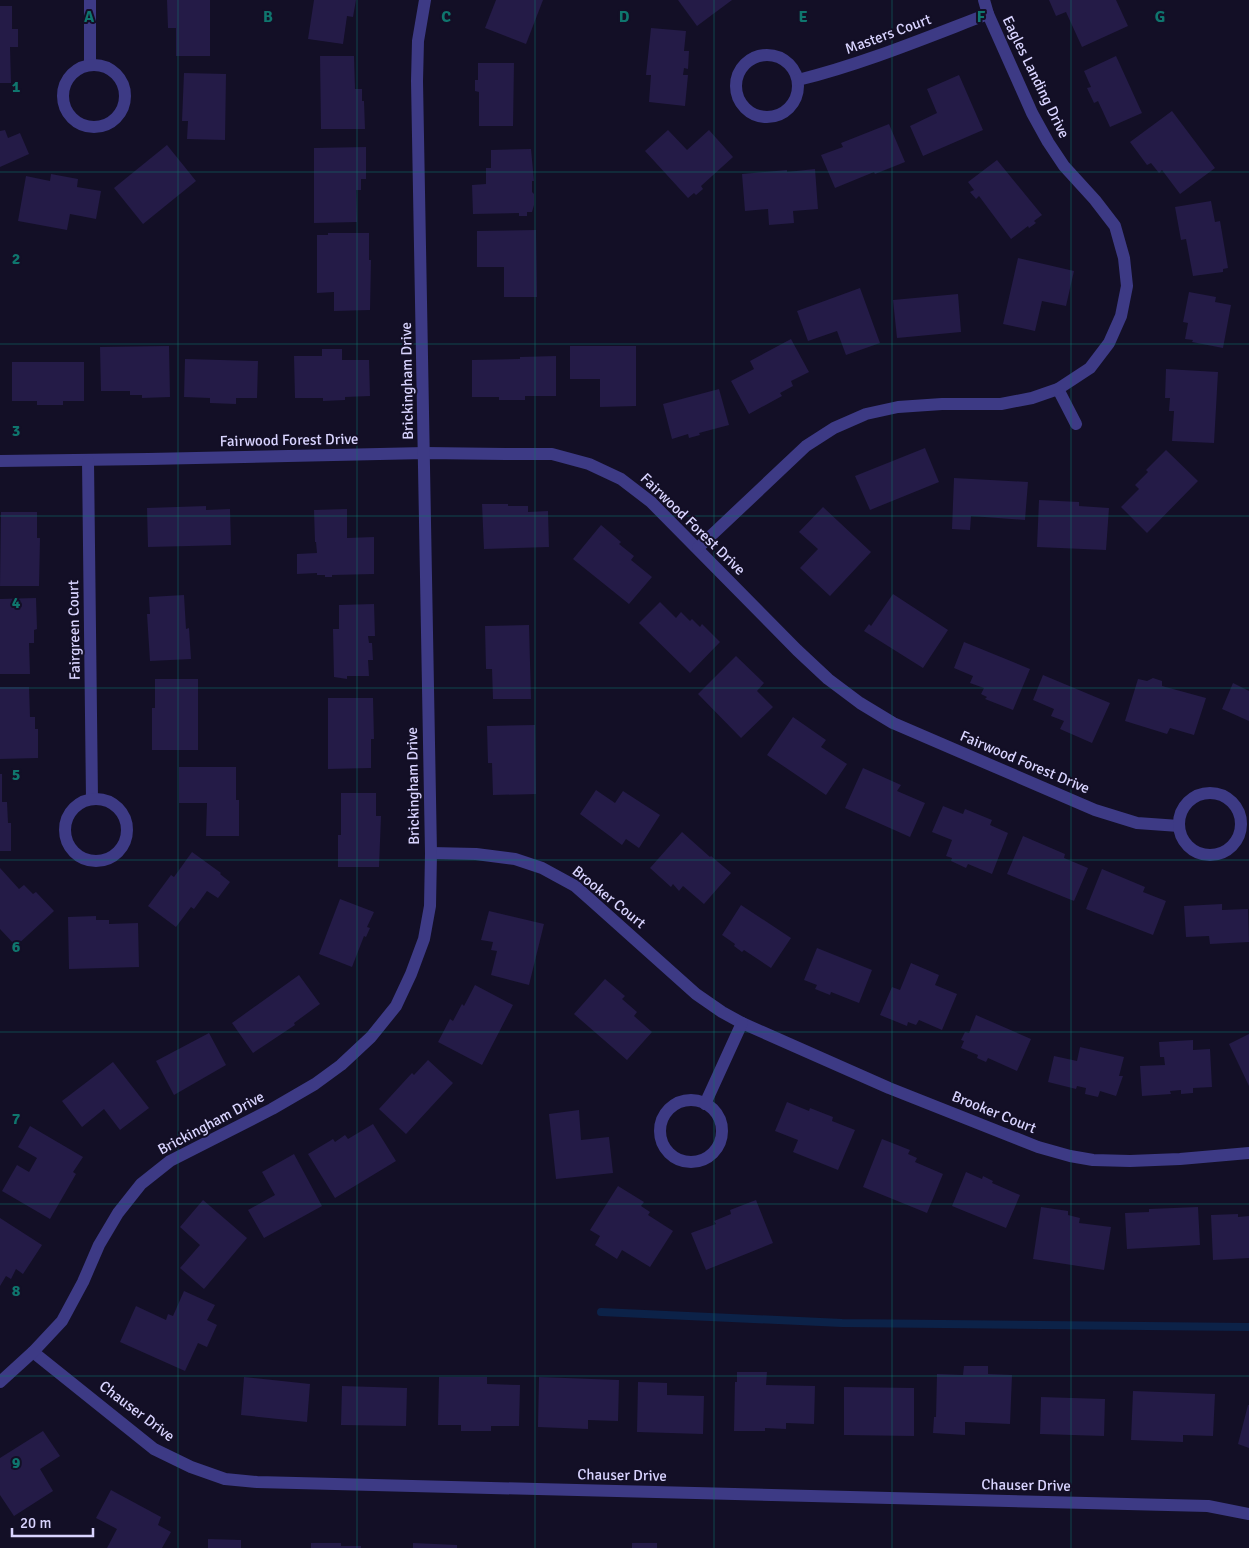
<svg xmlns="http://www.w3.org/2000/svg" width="1249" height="1548" font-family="Signika,sans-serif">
<rect width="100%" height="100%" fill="#130f26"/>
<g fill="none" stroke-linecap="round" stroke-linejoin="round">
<polyline stroke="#0c2248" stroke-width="8" points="601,1312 842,1323 1249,1327"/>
</g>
<g fill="#241b47">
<polygon points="167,0 210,0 210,56 176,56 176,28 168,28"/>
<polygon points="314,0 356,0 353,17 347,16 343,44 308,39"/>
<polygon points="496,0 543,0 526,44 485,28"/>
<polygon points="678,0 732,0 697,26"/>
<polygon points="1049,0 1116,0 1128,26 1082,47 1066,12 1056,16"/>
<polygon points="0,6 12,6 12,29 18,29 18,47 10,47 11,83 0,83"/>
<polygon points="651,28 686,31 684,51 689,51 688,69 684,68 683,75 688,75 685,106 649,102 651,75 646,75"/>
<polygon points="320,56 354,56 355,89 362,89 362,101 364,101 365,129 321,129"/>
<polygon points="1116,56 1142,113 1110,127 1098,101 1094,103 1087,88 1091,87 1084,71"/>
<polygon points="478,63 514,63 513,126 479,126 479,92 475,91 475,80 478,80"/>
<polygon points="184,73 226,74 225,140 187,139 188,121 182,121"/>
<polygon points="959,75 983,130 923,156 910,126 937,113 927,89"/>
<polygon points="1172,111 1215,168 1180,194 1162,170 1159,173 1151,163 1147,165 1130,142"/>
<polygon points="889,124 905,162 875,174 874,172 835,188 821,155 843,147 841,143"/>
<polygon points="5,130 8,138 20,133 29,154 0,167 0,131"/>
<polygon points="668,130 687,150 709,130 733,157 701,186 703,189 696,195 694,193 688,198 645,151"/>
<polygon points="167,145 196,181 143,224 114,188"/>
<polygon points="366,147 366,179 361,179 361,190 356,190 357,222 314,223 314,148"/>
<polygon points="531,149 534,181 532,181 532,192 534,194 534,205 532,212 527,212 527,216 519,216 519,213 473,214 472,185 486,184 486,168 491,168 491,150"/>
<polygon points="997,160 1042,215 1034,221 1036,223 1029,228 1028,226 1011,239 979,196 976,199 970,192 974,190 968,182"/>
<polygon points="815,169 818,209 793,211 794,223 769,225 768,209 745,211 742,174 787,170 787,172"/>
<polygon points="51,174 78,179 77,187 101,191 96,219 70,214 67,230 18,221 26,176 50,181"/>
<polygon points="1211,201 1215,222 1220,221 1228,268 1223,269 1223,272 1193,276 1186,239 1181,240 1175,207"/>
<polygon points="536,230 537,297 504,297 504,267 477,267 477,231"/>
<polygon points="328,233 369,233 369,260 371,260 370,310 334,311 334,292 317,293 317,235 328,235"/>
<polygon points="1018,258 1074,271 1066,306 1042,301 1035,331 1003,324"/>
<polygon points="860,288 880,343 846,355 837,331 808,341 797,311"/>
<polygon points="1189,292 1216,297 1215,302 1231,305 1223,348 1192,342 1193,340 1185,339 1188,323 1183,322"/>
<polygon points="958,294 961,332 897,338 893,300"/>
<polygon points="791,339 809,372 791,381 793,386 780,393 782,396 749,414 731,381 754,369 750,361"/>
<polygon points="169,346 170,397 142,398 142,395 130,395 130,391 101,391 100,347"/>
<polygon points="570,346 636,346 636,406 600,407 600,379 570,379"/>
<polygon points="322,349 342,349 342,360 369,360 370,396 345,397 345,400 323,401 323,398 295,398 294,356 322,356"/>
<polygon points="556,356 556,396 525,396 525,400 499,400 499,397 472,397 472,360 520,359 520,357"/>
<polygon points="185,359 258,361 257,398 236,398 236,404 210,403 210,398 184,397"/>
<polygon points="12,362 84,362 84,401 63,401 63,405 37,405 37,401 12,401"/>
<polygon points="1166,369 1218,372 1214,443 1172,441 1174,411 1169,411 1170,398 1165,398"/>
<polygon points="719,389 729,425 699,433 700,435 689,438 688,434 672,439 663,404"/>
<polygon points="925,448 939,482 870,510 855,476"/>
<polygon points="1166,450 1198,481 1147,533 1121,507 1139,489 1135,485 1148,472 1146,470"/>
<polygon points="954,478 1028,482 1025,520 971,516 970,530 952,529"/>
<polygon points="1039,500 1079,502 1079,506 1109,508 1106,550 1037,547"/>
<polygon points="482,504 508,504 508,506 528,506 528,512 548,511 549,547 484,549"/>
<polygon points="206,506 206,510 230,509 231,545 148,547 147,508"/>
<polygon points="823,507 871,552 830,596 800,568 818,549 799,532"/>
<polygon points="347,509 347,538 374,537 374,574 332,575 332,577 325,577 325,575 317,575 317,573 297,574 297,554 317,553 316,542 315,542 314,510"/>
<polygon points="1,512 37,512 37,538 40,538 39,586 0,586"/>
<polygon points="601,525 621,542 619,544 634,556 631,560 652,577 629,604 573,559"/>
<polygon points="893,594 948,630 923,668 864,631 869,624 871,626"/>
<polygon points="184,595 186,629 189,628 191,659 150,661 147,614 150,614 149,597"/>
<polygon points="36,598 37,629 34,630 34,643 29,643 30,674 0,674 0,599"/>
<polygon points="660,602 676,618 681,612 690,621 692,619 700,627 702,624 720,642 690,673 639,623"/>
<polygon points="374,604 375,636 368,636 369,643 372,643 373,660 368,660 369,676 347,676 347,679 334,677 333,629 339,629 339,605"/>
<polygon points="529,625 531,699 493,699 492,669 486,669 485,626"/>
<polygon points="964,642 1030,669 1013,710 985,699 987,697 981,694 984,688 970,683 973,676 954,668"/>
<polygon points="736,656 764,683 757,691 773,707 741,738 698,694"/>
<polygon points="1043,675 1110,703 1092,743 1060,729 1064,721 1051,716 1054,709 1033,700"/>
<polygon points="1153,678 1162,681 1162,686 1206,698 1194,735 1170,728 1167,734 1125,721 1138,679 1147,681"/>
<polygon points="155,679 198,679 198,750 152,750 152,708 155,708"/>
<polygon points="1233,683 1249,691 1249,721 1222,709"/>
<polygon points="0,687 29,687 30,717 35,717 35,729 38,729 38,758 0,759"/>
<polygon points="328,698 373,698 374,739 371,739 371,768 328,769"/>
<polygon points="793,717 826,740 821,747 847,764 826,795 767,755"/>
<polygon points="535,725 536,794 493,795 492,763 488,763 487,726"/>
<polygon points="179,767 236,767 236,800 239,800 239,836 206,836 207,803 179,803"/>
<polygon points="863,768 901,785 897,791 925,803 910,837 845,808"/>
<polygon points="0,774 2,774 2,802 7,802 8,823 11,823 11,851 0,851"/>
<polygon points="596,790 615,803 623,791 660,815 639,848 626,839 622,845 580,814"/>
<polygon points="341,793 376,793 376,816 381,816 379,867 338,867 338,835 341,835"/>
<polygon points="943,806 963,814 965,809 992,820 990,825 1008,833 992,874 968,864 966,868 951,861 952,858 946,856 952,840 932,832"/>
<polygon points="682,832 710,857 711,856 731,873 704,904 683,886 679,891 673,884 671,887 650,868"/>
<polygon points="1023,836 1065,854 1064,858 1088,868 1074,901 1007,874"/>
<polygon points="192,852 221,873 220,874 230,882 218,898 207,891 194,909 191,907 176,927 148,906 171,875 174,877"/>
<polygon points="0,868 19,889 24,885 33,894 36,892 54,911 16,946 0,929"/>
<polygon points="1102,869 1145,887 1143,892 1166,901 1153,935 1086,909"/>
<polygon points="340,899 374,912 367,927 370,928 366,937 364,936 352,967 319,954"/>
<polygon points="1222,904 1222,910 1248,909 1249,942 1210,944 1209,936 1186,937 1184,906"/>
<polygon points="741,905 791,938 771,968 744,950 742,952 734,946 735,944 722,935"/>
<polygon points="489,911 544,924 529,985 491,975 497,951 491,950 493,942 481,940"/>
<polygon points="96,916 96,920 109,920 109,924 138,923 139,967 69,969 68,917"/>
<polygon points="817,948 872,970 859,1003 831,992 830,995 815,989 817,985 804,980"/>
<polygon points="911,963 939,975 935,985 957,994 942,1030 919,1020 916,1025 908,1022 907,1026 880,1015 892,987 900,990"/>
<polygon points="299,975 320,1004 294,1023 295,1025 253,1053 232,1023"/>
<polygon points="605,979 625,996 622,999 637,1012 634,1016 652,1032 627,1060 574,1014"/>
<polygon points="475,985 513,1005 482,1065 438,1042 450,1019 453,1021 462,1004 464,1006"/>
<polygon points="976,1015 1031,1039 1017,1071 988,1058 986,1062 977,1058 978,1055 961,1048 964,1041 961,1040 965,1032 969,1033"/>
<polygon points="209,1033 226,1065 174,1095 156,1061"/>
<polygon points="1249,1034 1249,1086 1229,1044"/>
<polygon points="1193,1040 1193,1050 1210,1049 1212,1087 1193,1088 1193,1093 1181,1094 1181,1090 1170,1091 1171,1094 1142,1096 1140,1066 1165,1065 1164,1057 1160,1057 1159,1042"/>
<polygon points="1080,1047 1124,1057 1119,1076 1123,1076 1116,1096 1100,1091 1098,1097 1085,1094 1086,1088 1077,1086 1076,1089 1048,1082 1054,1056 1077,1061"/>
<polygon points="428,1060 453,1083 406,1134 379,1109 412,1073 414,1075"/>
<polygon points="113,1062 149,1108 120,1130 104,1109 82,1127 62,1101"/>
<polygon points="787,1102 809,1111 810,1108 833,1117 832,1121 855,1130 838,1170 793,1152 798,1140 775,1131"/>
<polygon points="579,1110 581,1140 609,1137 613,1173 556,1179 549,1114"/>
<polygon points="373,1124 396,1161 335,1198 308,1154 333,1139 335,1142 345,1135 348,1139"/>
<polygon points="30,1126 83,1157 73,1172 76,1174 50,1219 2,1191 17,1165 29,1172 37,1158 18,1147"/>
<polygon points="882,1139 910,1150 908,1154 917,1158 915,1162 943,1174 927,1213 863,1187"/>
<polygon points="294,1154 322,1206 264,1238 248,1210 275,1195 262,1172"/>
<polygon points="966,1172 982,1179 983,1176 993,1181 992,1183 1020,1195 1006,1228 952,1206"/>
<polygon points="618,1186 644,1202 641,1206 650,1212 648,1215 673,1231 650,1267 622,1250 617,1259 595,1245 600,1236 590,1230"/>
<polygon points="203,1200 247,1238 204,1289 180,1268 200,1245 180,1227"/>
<polygon points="756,1200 773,1243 706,1270 691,1233 716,1224 714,1221 731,1214 730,1210"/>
<polygon points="1041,1207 1068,1211 1068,1215 1080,1218 1079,1223 1111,1227 1104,1270 1033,1259"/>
<polygon points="1198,1207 1200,1245 1127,1249 1125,1213 1149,1212 1149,1209"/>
<polygon points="1238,1214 1238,1217 1249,1216 1249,1258 1213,1260 1211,1215"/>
<polygon points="0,1218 42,1245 23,1274 16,1269 11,1279 6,1276 0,1286"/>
<polygon points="184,1291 215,1305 207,1320 217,1325 207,1347 198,1343 185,1371 120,1342 136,1306 166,1320 168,1314 173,1316"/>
<polygon points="964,1366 988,1366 988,1374 1012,1375 1010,1424 965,1422 965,1435 933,1433 934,1417 936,1417 937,1374 963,1375"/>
<polygon points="737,1372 767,1372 766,1385 815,1386 814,1424 786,1423 786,1429 765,1428 765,1431 734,1431 735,1382 737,1382"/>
<polygon points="244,1377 310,1384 307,1422 241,1415"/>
<polygon points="439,1377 487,1377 487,1384 520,1385 519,1426 491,1426 491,1431 461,1431 461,1425 438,1425"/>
<polygon points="539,1377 619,1380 618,1421 588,1420 588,1429 538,1427"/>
<polygon points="638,1382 667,1383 667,1395 704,1396 703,1434 637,1432"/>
<polygon points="342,1386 407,1388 406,1426 341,1425"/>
<polygon points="844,1387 914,1388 914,1436 844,1435"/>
<polygon points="1133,1391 1215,1394 1213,1436 1183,1435 1183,1442 1131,1440"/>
<polygon points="1041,1397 1105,1399 1104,1436 1040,1434"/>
<polygon points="1248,1405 1249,1405 1249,1448 1238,1444"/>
<polygon points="43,1431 60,1456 40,1469 53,1491 14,1516 0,1495 0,1458"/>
<polygon points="111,1490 161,1517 158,1525 171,1532 162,1548 107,1548 117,1529 96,1518"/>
<polygon points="208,1539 241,1540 241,1548 208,1548"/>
<polygon points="311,1543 341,1543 341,1546 361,1546 361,1548 311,1548"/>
<polygon points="413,1543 457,1545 457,1548 413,1548"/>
<rect x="632" y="1543" width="25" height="5"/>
</g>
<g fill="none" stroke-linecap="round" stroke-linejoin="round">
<g stroke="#3d3a85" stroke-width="12">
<polyline points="90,0 90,65"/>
<circle cx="767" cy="86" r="31"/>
<circle cx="94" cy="96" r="31"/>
<path d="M798 80C863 64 925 38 988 14"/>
<polyline points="1058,389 1076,424"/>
<polyline points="0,461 148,459 425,453 506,454 552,454 589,464 621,479 651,502 797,650 828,679 860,703 893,723 1095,810 1137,823 1179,826"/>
<polyline points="88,461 92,799"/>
<polyline points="698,548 806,446 834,428 866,414 898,407 942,404 1001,404 1032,398 1058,389 1090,368 1109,343 1121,316 1127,286 1124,258 1115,226 1095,200 1064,166 1048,142 1032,113 988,14 984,0"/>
<circle cx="1210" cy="824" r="31"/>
<circle cx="96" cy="830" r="31"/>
<polyline points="431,853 476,854 515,859 542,868 575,886 592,901 696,994 722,1012 742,1023 889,1088 1038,1147 1070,1156 1093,1160 1130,1161 1180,1159 1249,1153"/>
<circle cx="691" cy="1131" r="31"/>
<polyline points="705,1104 742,1023"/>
<polyline points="33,1352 154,1449 191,1467 225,1479 257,1482 1208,1506 1249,1514"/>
<polyline points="0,1382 33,1352 62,1321 83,1282 99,1245 118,1213 141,1184 170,1161 272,1109 315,1084 341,1065 371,1037 396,1006 411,974 424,939 430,906 431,853 417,81 418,41 425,0"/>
</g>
</g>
<path fill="none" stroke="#0f766e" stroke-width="1" stroke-opacity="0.55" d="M178 0V1548M357 0V1548M535 0V1548M714 0V1548M892 0V1548M1071 0V1548M0 172H1249M0 344H1249M0 516H1249M0 688H1249M0 860H1249M0 1032H1249M0 1204H1249M0 1376H1249"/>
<g text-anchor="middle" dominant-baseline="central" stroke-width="4" stroke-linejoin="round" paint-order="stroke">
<g font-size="15" fill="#d9d4ff" stroke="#130f26">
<text transform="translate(888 34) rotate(-20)">Masters Court</text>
<text transform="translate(1036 77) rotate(64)">Eagles Landing Drive</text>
<text transform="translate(407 381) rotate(-91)">Brickingham Drive</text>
<text transform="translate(289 440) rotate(-1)">Fairwood Forest Drive</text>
<text transform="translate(693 524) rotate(44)">Fairwood Forest Drive</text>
<text transform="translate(74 630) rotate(-91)">Fairgreen Court</text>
<text transform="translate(1025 762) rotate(23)">Fairwood Forest Drive</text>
<text transform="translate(413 786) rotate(-91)">Brickingham Drive</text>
<text transform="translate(609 897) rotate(39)">Brooker Court</text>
<text transform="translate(994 1112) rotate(22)">Brooker Court</text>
<text transform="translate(211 1123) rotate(-28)">Brickingham Drive</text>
<text transform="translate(137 1411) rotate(37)">Chauser Drive</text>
<text transform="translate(622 1475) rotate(1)">Chauser Drive</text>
<text transform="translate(1026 1485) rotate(1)">Chauser Drive</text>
</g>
</g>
<g font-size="16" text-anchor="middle" font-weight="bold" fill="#0f766e" stroke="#130f26" stroke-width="4" stroke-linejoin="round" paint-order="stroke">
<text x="89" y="22">A</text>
<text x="268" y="22">B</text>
<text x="446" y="22">C</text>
<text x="624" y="22">D</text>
<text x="803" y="22">E</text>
<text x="981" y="22">F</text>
<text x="1160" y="22">G</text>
<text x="16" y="92">1</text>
<text x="16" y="264">2</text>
<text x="16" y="436">3</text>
<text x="16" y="608">4</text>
<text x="16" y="780">5</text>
<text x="16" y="952">6</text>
<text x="16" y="1124">7</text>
<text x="16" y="1296">8</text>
<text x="16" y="1468">9</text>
</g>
<path d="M12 1528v8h81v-8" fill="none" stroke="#d9d4ff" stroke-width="2.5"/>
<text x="20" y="1528" font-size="15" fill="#d9d4ff" stroke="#130f26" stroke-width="4" paint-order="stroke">20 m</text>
</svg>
